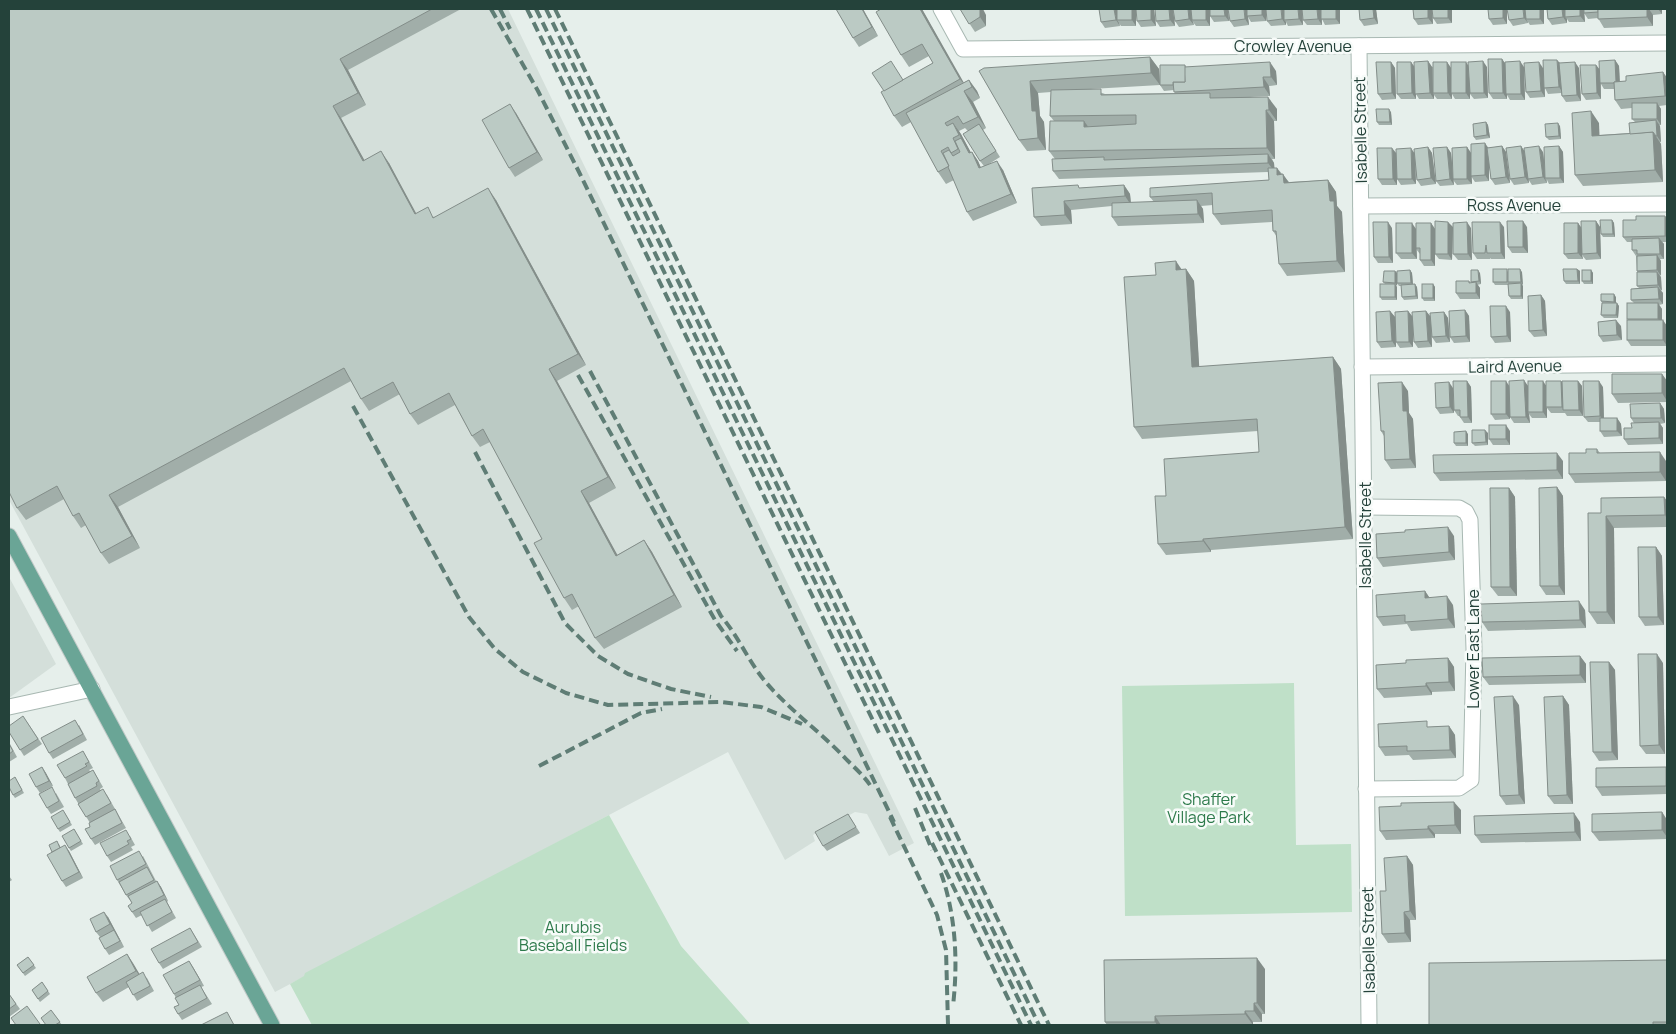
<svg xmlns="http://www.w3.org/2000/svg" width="1676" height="1034" font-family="Manrope,sans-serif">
<rect width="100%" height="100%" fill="#e6efeb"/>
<g fill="#d4dfda">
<polygon points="9,9 508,9 914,843 889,856 867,814 855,812 813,835 815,841 785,860 728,752 275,992 9,500"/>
<polygon points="9,577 56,664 9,698"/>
</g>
<g fill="#bfe0c8">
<polygon points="1294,683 1296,845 1351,844 1352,912 1125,916 1122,686"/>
<polygon points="609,815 681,946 751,1025 312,1025 290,984 304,976 305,973"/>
</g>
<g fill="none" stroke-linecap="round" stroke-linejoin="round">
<defs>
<g id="minor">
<polyline points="941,9 963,49 1667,43"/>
<polyline points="1359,46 1369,1025"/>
<polyline points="1361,206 1667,204"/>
<polyline points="1362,367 1667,364"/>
<polyline points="1365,507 1459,508 1466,512 1470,520 1474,649 1471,780 1459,788 1366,789"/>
<polyline points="9,707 92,689"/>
</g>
<polyline id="major" points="9,536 272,1025"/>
</defs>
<use href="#minor" stroke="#a8b8b2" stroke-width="17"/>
<use href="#major" stroke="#c2cac8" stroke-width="17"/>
<use href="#minor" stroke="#fff" stroke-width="15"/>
<use href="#major" stroke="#6aa596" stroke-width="15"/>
<g stroke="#5f7d75" stroke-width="4" stroke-dasharray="10 5" stroke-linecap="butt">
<polyline points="491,9 538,91 578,170 894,822"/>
<polyline points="500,9 510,29"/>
<polyline points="527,9 879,733"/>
<polyline points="536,9 1031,1025"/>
<polyline points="546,9 1039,1025"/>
<polyline points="555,9 1049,1025"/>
<path d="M590 371 721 616C738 636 748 660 764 680 789 710 821 732 847 760 855 768 864 776 870 785"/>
<polyline points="578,375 715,620 737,651"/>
<polyline points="353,406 469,617 495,649 523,672 566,693 608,705 721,702 761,707 802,724"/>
<polyline points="475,452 565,623 598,656 628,674 671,689 711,697"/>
<polyline points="539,766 641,713 662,709"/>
<polyline points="915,808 932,850"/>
<polyline points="890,817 937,915 946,950 948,1025"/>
<polyline points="932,843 1021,1025"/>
<path d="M941 873C956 916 958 962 953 1006"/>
</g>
</g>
<g fill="#a1aea9" fill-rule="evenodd">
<polygon points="9,9 461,9 348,70 366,105 341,118 364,160 389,163 416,214 435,217 496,200 586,365 557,381 616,488 589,503 617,555 644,540 652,552 682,607 604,649 595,638 579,606 572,610 564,598 542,539 490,442 480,447 472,436 455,405 418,425 410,414 400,394 369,411 361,399 351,381 118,507 140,548 109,564 101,553 86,525 81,528 73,516 64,499 26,520 17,508"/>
<polygon points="836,9 863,9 878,36 859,47 853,38"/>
<path d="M881 9H922L963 83 969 80 977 91 980 98 973 102 986 128 983 130 1000 157 989 164 1003 170 1017 203 973 221 967 212 954 180 946 184 938 172 911 122 902 127 894 116 884 91 933 63 929 56 909 67 901 55ZM965 128 968 131 980 161 984 166 981 168 978 161 972 152 971 153 959 131Z"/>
<polygon points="960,9 986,15 986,26 975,32"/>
<polygon points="1136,9 1136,26 1121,26 1119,23 1120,26 1105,28 1101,22"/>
<polygon points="1154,9 1156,26 1141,27 1137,21"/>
<polygon points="1173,9 1175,26 1160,27 1156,21"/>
<polygon points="1173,9 1191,9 1192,13 1228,9 1229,21 1214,22 1210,16 1210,26 1196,26 1193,22 1194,25 1179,27 1175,21"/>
<polygon points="1266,9 1266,21 1251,22 1248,17 1249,25 1234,27 1230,21"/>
<polygon points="1302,9 1303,25 1288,26 1286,22 1286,25 1271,26 1267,21"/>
<polygon points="1302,9 1340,9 1340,24 1325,25 1322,19 1322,25 1307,25 1303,20"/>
<polygon points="1359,9 1376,9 1378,24 1364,26 1360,20"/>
<polygon points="1432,9 1433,24 1418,25 1414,19"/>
<polygon points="1432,9 1452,9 1452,23 1437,24 1433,18"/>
<polygon points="1507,9 1507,24 1493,25 1489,19"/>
<polygon points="1544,9 1544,24 1530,25 1528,22 1528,23 1513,26 1509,20"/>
<polygon points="1547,9 1662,9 1662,14 1653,15 1653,26 1604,28 1598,18 1588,19 1584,13 1585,22 1569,22 1567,19 1567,23 1552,25 1548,19"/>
<polygon points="1150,57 1159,69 1160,85 1091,89 1105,94 1175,93 1174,90 1164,91 1160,85 1185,65 1186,67 1276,71 1277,85 1269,86 1270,96 1250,97 1277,109 1277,121 1274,121 1275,159 1272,159 1274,163 1274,168 1277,168 1289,182 1328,180 1336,192 1337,206 1342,212 1345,272 1287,276 1279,264 1277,237 1273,231 1272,222 1221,225 1213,214 1213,205 1201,206 1203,209 1204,223 1118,226 1112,217 1112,206 1071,210 1072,224 1041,226 1034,217 1081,188 1124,185 1130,194 1131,203 1154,202 1150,197 1269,180 1268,172 1059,179 1053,171 1055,159 1049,151 1054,121 1050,116 1051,92 1038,93 1040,116 1044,122 1046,150 1027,151 1019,140 979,71"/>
<polygon points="1502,59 1505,63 1524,67 1543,68 1560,63 1579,68 1581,101 1566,102 1562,96 1561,93 1548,94 1545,88 1545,97 1530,98 1526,92 1524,72 1525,100 1510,100 1507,95 1507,99 1493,99 1489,93"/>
<polygon points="1615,60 1619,66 1620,82 1626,81 1663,72 1667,78 1667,105 1659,106 1661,109 1661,125 1659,125 1660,126 1661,142 1660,142 1661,144 1663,182 1583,186 1575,175 1599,123 1599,135 1630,133 1635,122 1632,119 1632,108 1621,109 1615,100 1614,89 1604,89 1601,84 1601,99 1586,100 1582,94 1596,65 1600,70"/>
<polygon points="1428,61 1432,67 1447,62 1451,68 1468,65 1487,67 1488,98 1474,99 1470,94 1470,99 1455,99 1452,94 1452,99 1437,99 1434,95 1434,99 1419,99 1416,94 1416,99 1401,99 1397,94 1411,62 1414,66"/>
<polygon points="1391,62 1395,68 1396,99 1382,100 1378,94"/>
<polygon points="1391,112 1392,125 1379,125 1377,122"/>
<polygon points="516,113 543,160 515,177 509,168"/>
<polygon points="1486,122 1488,125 1490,138 1476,140 1474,137"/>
<polygon points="1560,126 1561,139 1549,140 1546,137"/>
<polygon points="1502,146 1506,152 1510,183 1495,185 1491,179 1489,163 1489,181 1475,182 1471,176 1472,184 1457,185 1453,180 1454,185 1440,186 1436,181 1447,147 1451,153 1453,172 1467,147 1471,153 1488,148"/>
<polygon points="1521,146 1525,152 1529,183 1514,185 1510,179"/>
<polygon points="1559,146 1563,152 1564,183 1549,184 1547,180 1547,183 1532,185 1528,179 1543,152 1545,167"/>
<polygon points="1428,147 1432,153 1436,184 1421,186 1417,180 1415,166 1416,184 1401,185 1397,179 1397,174 1397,185 1382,185 1378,179 1396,153 1414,153"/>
<polygon points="1665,216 1667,219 1667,242 1662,242 1664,244 1664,259 1660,259 1661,261 1660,276 1661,277 1661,291 1663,293 1663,304 1659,305 1662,309 1662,320 1667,326 1667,346 1631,346 1627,340 1628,320 1627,319 1634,303 1631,300 1639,288 1637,286 1638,272 1637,271 1636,256 1632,250 1632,242 1627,242 1623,237 1636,220"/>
<polygon points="1612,220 1614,223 1615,237 1603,237 1601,234"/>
<polygon points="1596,221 1600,227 1601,259 1586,260 1582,255 1583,259 1568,259 1564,254 1578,223 1581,227"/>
<polygon points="1431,223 1435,229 1435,266 1424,266 1420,260 1420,254 1416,249 1417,259 1401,259 1396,253 1416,228"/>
<polygon points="1453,227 1452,260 1439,259 1435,254"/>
<polygon points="1504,227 1505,259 1491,259 1490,258 1490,259 1477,259 1473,253"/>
<polygon points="1527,227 1528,253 1512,253 1508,247"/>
<polygon points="1392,228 1393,263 1378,263 1374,257"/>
<polygon points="1471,228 1472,260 1458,260 1453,254"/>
<polygon points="1181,269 1186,269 1194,281 1199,367 1333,357 1341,369 1353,539 1211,550 1211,552 1166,555 1158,544 1166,496 1259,452 1258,431 1142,439 1134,427 1156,275"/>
<polygon points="1577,269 1580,271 1580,284 1566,284 1564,281"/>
<polygon points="1410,270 1412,273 1413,284 1417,287 1418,299 1404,300 1402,297 1401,286 1399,286 1397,283 1396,286 1397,287 1397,300 1382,300 1380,297 1385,284 1383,282 1395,271 1397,273"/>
<polygon points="1591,270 1593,273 1593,284 1584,284 1582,281"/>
<polygon points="1508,271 1522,272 1523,299 1511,299 1509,296 1508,285 1495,285 1493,282"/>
<polygon points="1480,273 1481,284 1477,285 1480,288 1480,299 1460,299 1456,293 1469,281 1471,283"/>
<polygon points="1433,284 1435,287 1435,301 1424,301 1422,298"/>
<polygon points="1541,295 1545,301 1547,336 1534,337 1529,331"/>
<polygon points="1616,297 1616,303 1619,306 1618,318 1604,318 1601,315 1602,303 1601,301"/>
<polygon points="1465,310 1469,316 1470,342 1454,343 1450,337"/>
<polygon points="1390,311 1395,317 1408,311 1412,317 1426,311 1430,317 1444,312 1448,318 1450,342 1436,343 1432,337 1431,325 1432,347 1418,348 1414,342 1413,328 1413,347 1400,348 1396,342 1396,347 1381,348 1377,342"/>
<polygon points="1510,312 1511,342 1495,343 1491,337"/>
<polygon points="1621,326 1622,340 1603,342 1599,336"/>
<polygon points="1662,374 1667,381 1667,402 1618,403 1612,394"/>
<polygon points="1467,381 1471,387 1472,423 1464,423 1460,417 1460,416 1458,416 1454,410"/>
<polygon points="1561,381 1562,383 1578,381 1582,386 1583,416 1567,416 1565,413 1551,413 1547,408 1547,418 1532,418 1529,414 1530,423 1514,423 1510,417 1510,414 1510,419 1495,420 1491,414 1528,385 1546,385"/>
<polygon points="1603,387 1604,418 1617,418 1621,424 1622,436 1604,437 1600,431 1600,422 1588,422 1584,417"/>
<polygon points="1453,388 1454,413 1440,414 1436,408"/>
<polygon points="1408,391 1409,413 1413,419 1416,468 1391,469 1385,460 1384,436 1381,431"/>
<polygon points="1660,403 1664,409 1665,423 1660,424 1663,428 1663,444 1628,445 1624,439 1632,428 1634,423 1631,418"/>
<polygon points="1510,431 1510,445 1493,445 1489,439"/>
<polygon points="1488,433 1488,445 1475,446 1472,443"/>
<polygon points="1468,434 1468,446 1456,446 1454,443"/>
<polygon points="1597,449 1600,453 1666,461 1666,481 1575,483 1569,474 1586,453"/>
<polygon points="1563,461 1563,479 1440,481 1434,473"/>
<polygon points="1557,487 1563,496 1565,595 1546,595 1540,586"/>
<polygon points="1509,488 1515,497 1517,596 1498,596 1491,587"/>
<polygon points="1664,497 1667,501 1667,527 1614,528 1615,624 1597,624 1589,612 1601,513"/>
<polygon points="1454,536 1455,560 1383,567 1377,558"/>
<polygon points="1656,547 1662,556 1664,625 1645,626 1639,617"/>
<polygon points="1425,591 1429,597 1453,605 1455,628 1411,631 1407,624 1383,626 1377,617"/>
<polygon points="1585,610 1586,628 1488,631 1482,622"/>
<polygon points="1580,656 1586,664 1586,683 1489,685 1483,677"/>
<polygon points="1448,658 1454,667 1455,691 1432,692 1432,695 1384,698 1377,689 1406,663"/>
<polygon points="1609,662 1615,670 1618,760 1599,761 1593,752"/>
<polygon points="1663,663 1665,754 1646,754 1640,746"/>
<polygon points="1563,696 1569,705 1573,804 1554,804 1548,796"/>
<polygon points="1519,705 1525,804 1506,805 1500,796"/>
<polygon points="27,722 42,744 24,756 9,732"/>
<polygon points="79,725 87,740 53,759 49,753"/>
<polygon points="1449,726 1455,735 1456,758 1413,760 1409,755 1385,756 1379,747 1431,727"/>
<polygon points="9,742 17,757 9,762"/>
<polygon points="83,751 93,768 89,770 91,772 93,770 103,787 100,789 101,791 107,795 126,828 95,845 91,839 90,823 75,798 65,778"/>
<polygon points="42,767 53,786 40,793 36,787"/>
<polygon points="1667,769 1667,794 1602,796 1596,787"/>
<polygon points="15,777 24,793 15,798 13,795"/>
<polygon points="56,793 64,807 51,814 47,808"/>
<polygon points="1461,810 1461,834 1435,834 1435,838 1386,840 1380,831"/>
<polygon points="1662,812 1667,820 1667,839 1599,841 1592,832"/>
<polygon points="65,813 72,825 60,832 58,829"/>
<polygon points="848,814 860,833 827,851 823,846"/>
<polygon points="1580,822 1581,841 1481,843 1475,835"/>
<polygon points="74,829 83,844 71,851 69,848"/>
<polygon points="130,836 135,845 131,847 133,850 111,862 107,856"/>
<polygon points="59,844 61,848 69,851 83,878 66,887 62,881 52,852"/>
<polygon points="143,856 156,881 161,887 168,901 167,902 176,918 152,932 142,915 136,918 132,912 132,903 126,895 117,880"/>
<polygon points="1407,856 1413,865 1416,920 1410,920 1411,942 1388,943 1382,934 1386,891"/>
<polygon points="9,876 12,880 9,882"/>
<polygon points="108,917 124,947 109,955 105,949 100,937 96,932"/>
<polygon points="190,928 202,947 163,969 159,963"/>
<polygon points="127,954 139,974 147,978 154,991 137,1001 129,987 103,1002 96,993"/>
<polygon points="28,957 36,968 25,976 17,965"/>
<polygon points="1667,960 1667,1025 1429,1025"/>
<polygon points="189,961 204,986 201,987 212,1004 182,1020 178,1014 179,1005 176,998 174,994"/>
<polygon points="1265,969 1265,1014 1262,1014 1262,1022 1253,1022 1253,1025 1107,1025 1105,1022"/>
<polygon points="42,982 50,994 40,1002 32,990"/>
<polygon points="9,994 20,1009 9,1017"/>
<polygon points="51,1010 62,1025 46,1025"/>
</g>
<g fill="#838d89">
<polygon points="862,9 863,9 878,36 872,27"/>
<polygon points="920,9 922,9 968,90 960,79"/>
<polygon points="980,9 983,9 986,15 986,26 980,17"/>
<polygon points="1114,9 1117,9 1117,20 1119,23 1120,26 1116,20"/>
<polygon points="1132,9 1136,9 1136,26 1132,20"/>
<polygon points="1151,9 1154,9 1156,26 1151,20"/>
<polygon points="1169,9 1173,9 1175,26 1170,20"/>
<polygon points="1188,9 1191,9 1193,20 1192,20 1194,25 1189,19"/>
<polygon points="1206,9 1210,9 1210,26 1206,20"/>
<polygon points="1224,9 1228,9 1229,21 1225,16"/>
<polygon points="1244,9 1247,9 1249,25 1245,19"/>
<polygon points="1262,9 1266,9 1266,21 1262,15"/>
<polygon points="1281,9 1284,9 1284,20 1286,22 1286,25 1282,19"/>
<polygon points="1298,9 1302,9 1303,25 1299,19"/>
<polygon points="1317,9 1321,9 1322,25 1318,19"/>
<polygon points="1336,9 1340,9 1340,24 1336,19"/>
<polygon points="1373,9 1376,9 1378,24 1374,18"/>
<polygon points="1428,9 1432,9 1433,24 1428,18"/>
<polygon points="1448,9 1452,9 1452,23 1448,18"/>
<polygon points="1503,9 1507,9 1507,24 1503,18"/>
<polygon points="1523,9 1526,9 1526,19 1528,23 1524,18"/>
<polygon points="1540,9 1544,9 1544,24 1540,19"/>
<polygon points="1562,9 1566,9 1565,17 1567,19 1567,23 1563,17"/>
<polygon points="1580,9 1584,9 1585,22 1580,16"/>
<polygon points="1647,9 1649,9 1653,15 1653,26 1647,17"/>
<polygon points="1658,9 1662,9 1662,14"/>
<polygon points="1150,57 1159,69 1160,85 1151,73"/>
<polygon points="340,59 348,70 366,105 358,93"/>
<polygon points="1502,59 1506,65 1507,99 1503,93"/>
<polygon points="1557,60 1562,65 1563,93 1559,87"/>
<polygon points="1615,60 1619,66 1620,89 1616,83"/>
<polygon points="1428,61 1432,67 1433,93 1434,95 1434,99 1430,93"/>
<polygon points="1483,61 1487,67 1488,98 1484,93"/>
<polygon points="1520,61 1524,67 1525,100 1521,94"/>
<polygon points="1270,62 1276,71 1277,85 1271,77"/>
<polygon points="1391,62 1395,68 1396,99 1392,93"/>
<polygon points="1411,62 1415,68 1416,99 1412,93"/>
<polygon points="1447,62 1451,68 1452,99 1448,93"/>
<polygon points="1466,62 1470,68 1470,99 1466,93"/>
<polygon points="1539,62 1543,68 1545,97 1541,91"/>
<polygon points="1575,62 1579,68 1581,101 1577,95"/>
<polygon points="1596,65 1600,70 1601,99 1597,93"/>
<polygon points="1663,72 1667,78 1667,98 1665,96"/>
<polygon points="1263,77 1269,86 1270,96 1264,87"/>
<polygon points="969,80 977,91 980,98 972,87"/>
<polygon points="1030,81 1038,93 1040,116 1044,122 1046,150 1038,138 1032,111"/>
<polygon points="964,91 973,102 986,128 978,117"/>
<polygon points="1268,97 1277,109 1277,121 1269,110"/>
<polygon points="1657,103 1661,109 1661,125 1657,119"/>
<polygon points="510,104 516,113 543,160 537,152"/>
<polygon points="333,106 341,118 371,172 363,161"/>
<polygon points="1389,109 1391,112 1392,125 1390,122"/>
<polygon points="1266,110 1274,121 1275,159 1267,148"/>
<polygon points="1591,111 1599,123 1600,147 1592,136"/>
<polygon points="1656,120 1660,126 1661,142 1657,136"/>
<polygon points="1084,121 1092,132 1084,127"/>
<polygon points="1486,122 1488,125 1490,138 1487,135"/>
<polygon points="953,123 961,134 976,162 969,153"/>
<polygon points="1558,123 1560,126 1561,139 1559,136"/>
<polygon points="1653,132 1661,144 1663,182 1655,170"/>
<polygon points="1485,143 1489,149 1489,181 1485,175"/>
<polygon points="1502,146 1506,152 1510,183 1506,177"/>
<polygon points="1521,146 1525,152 1529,183 1525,177"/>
<polygon points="1539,146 1543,152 1546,178 1545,178 1547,183 1543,177"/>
<polygon points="1559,146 1563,152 1564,183 1560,178"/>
<polygon points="1428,147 1432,153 1436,184 1431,178"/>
<polygon points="1447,147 1451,153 1454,185 1450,179"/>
<polygon points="1467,147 1471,153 1472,184 1467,179"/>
<polygon points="1392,148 1397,154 1397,185 1393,179"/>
<polygon points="1411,148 1415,154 1416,184 1412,179"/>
<polygon points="381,151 389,163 423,226 415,214"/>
<polygon points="972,152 978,161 985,177 979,168"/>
<polygon points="1268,154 1274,163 1275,172 1268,163"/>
<polygon points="997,161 1003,170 1017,203 1011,194"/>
<polygon points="1277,168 1283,177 1283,174 1291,186 1292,194 1277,175"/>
<polygon points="1328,180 1336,192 1337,206 1342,212 1345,272 1337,261 1330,201"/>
<polygon points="1124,185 1130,194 1131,205 1125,196"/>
<polygon points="488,188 496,200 586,365 578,354"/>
<polygon points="1197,200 1203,209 1204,223 1198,214"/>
<polygon points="1064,201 1071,210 1072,224 1065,215"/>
<polygon points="1665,216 1667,219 1667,239 1665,236"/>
<polygon points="1612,220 1614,223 1615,237 1613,234"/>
<polygon points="1523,221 1527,227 1528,253 1523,247"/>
<polygon points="1596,221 1600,227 1601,259 1597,253"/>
<polygon points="1388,222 1392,228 1393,263 1389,257"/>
<polygon points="1448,222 1453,227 1452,260 1448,254"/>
<polygon points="1467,222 1471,228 1472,260 1468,254"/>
<polygon points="1500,222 1504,227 1505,259 1501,253"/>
<polygon points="1412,223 1416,229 1417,259 1412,253"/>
<polygon points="1431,223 1435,229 1435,266 1431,260"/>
<polygon points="1578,223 1582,229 1582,255 1583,259 1578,253"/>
<polygon points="1659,238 1664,244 1664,259 1660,254"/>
<polygon points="1657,255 1661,261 1661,276 1657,270"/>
<polygon points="1176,261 1184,273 1176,270"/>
<polygon points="1186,269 1194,281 1200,379 1192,367"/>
<polygon points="1520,269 1522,272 1523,285 1521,282"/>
<polygon points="1577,269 1580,271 1580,284 1578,281"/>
<polygon points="1410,270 1412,273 1413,286 1411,283"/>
<polygon points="1478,270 1480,273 1481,284 1479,281"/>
<polygon points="1591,270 1593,273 1593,284 1591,281"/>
<polygon points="1395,271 1398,274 1397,286 1395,283"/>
<polygon points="1657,272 1661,277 1662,291 1658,285"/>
<polygon points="1476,282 1480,288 1480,299 1476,293"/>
<polygon points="1521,283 1523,286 1523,299 1521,296"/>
<polygon points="1395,284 1397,287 1397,300 1395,297"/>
<polygon points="1415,284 1417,287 1418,299 1416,296"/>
<polygon points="1433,284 1435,287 1435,301 1433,298"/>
<polygon points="1658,287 1663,293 1663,304 1659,299"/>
<polygon points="1614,294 1616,297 1616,305 1614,302"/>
<polygon points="1541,295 1545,301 1547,336 1543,330"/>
<polygon points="1617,303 1619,306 1618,318 1616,315"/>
<polygon points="1658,303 1662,309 1662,325 1658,319"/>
<polygon points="1506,306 1510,312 1511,342 1507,336"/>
<polygon points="1465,310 1469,316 1470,342 1466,336"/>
<polygon points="1390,311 1395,317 1396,347 1392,341"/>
<polygon points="1408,311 1413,317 1413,347 1409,342"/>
<polygon points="1426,311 1431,317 1432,347 1428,341"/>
<polygon points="1444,312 1448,318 1450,342 1446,336"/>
<polygon points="1616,320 1621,326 1622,340 1617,335"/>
<polygon points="1663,320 1667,326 1667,346 1663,340"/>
<polygon points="1333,357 1341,369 1353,539 1345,527"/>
<polygon points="549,369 557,381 616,488 608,477"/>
<polygon points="1662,374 1667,381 1667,401 1662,393"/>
<polygon points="1524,380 1528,386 1528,412 1529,414 1530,423 1526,417"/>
<polygon points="1467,381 1471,387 1472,423 1468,417"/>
<polygon points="1506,381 1510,387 1510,419 1506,414"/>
<polygon points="1543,381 1547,387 1546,407 1547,408 1547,418 1543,412"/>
<polygon points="1561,381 1565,387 1564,410 1562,407"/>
<polygon points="1578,381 1582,386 1583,416 1579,410"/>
<polygon points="1599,381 1603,387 1604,422 1600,416"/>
<polygon points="1402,382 1408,391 1409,413 1413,419 1416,468 1410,459 1403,411"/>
<polygon points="1449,382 1453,388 1454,413 1450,407"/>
<polygon points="1660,403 1664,409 1665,423 1661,418"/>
<polygon points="1617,418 1621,424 1622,436 1617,431"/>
<polygon points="1659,422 1663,428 1663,444 1659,438"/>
<polygon points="1506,425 1510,431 1510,445 1506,439"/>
<polygon points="1485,430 1488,433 1488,445 1486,442"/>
<polygon points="1466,431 1468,434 1468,446 1466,443"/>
<polygon points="1660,452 1666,461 1666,481 1660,472"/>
<polygon points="1557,453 1563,461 1563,479 1557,470"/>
<polygon points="1557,487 1563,496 1565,595 1559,586"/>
<polygon points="1509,488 1515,497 1517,596 1510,587"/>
<polygon points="581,491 589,503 624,567 616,556"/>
<polygon points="109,495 118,507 140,548 132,536"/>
<polygon points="1664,497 1667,501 1667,519 1665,515"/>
<polygon points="1606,516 1614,528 1615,624 1607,612"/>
<polygon points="1448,527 1454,536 1455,560 1449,552"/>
<polygon points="1203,539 1211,550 1211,552 1203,541"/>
<polygon points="644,540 652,552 682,607 674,595"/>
<polygon points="1656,547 1662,556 1664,625 1658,617"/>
<polygon points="1425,591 1431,600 1425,598"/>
<polygon points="1447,596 1453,605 1455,628 1448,619"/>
<polygon points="1579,601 1585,610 1586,628 1580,620"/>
<polygon points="1657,654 1663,663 1665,754 1659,745"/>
<polygon points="1580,656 1586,664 1586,683 1580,675"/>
<polygon points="1448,658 1454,667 1455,691 1449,682"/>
<polygon points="1609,662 1615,670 1618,760 1612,752"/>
<polygon points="1426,683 1432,692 1432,695 1426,686"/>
<polygon points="1513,696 1519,705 1525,804 1519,795"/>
<polygon points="1563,696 1569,705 1573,804 1567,795"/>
<polygon points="1449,726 1455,735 1456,758 1450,750"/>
<polygon points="42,767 46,773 53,786 49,781"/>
<polygon points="1666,767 1667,769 1667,787 1666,786"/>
<polygon points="1454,802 1461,810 1461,834 1455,825"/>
<polygon points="1662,812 1667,820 1667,837 1662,830"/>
<polygon points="1574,813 1580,822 1581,841 1575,832"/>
<polygon points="1428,826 1435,834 1435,838 1428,829"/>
<polygon points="65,845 69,851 83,878 79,872"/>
<polygon points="1407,856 1413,865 1416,920 1410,911"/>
<polygon points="157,881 161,887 168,901 164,895"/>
<polygon points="104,912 108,917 124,947 110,924"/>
<polygon points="1404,912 1410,920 1411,942 1405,933"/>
<polygon points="127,954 133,963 143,980 136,971"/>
<polygon points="1257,958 1265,969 1265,1014 1257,1003"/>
<polygon points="189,961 193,967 204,986 200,980"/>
<polygon points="1254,1003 1262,1014 1262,1022 1254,1011"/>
<polygon points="1245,1011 1253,1022 1253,1025 1245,1014"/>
<polygon points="1155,1016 1161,1025 1157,1025 1155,1022"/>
</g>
<g fill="#bbcac4" stroke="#838d89">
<polygon points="9,9 432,9 340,59 358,93 333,106 363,161 381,151 415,214 428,207 433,218 488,188 578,354 549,369 608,477 581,491 616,556 644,540 674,595 595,638 572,594 564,598 534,543 542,539 483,429 472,436 449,393 410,414 393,382 361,399 344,368 109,495 132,536 101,553 79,513 73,516 57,486 17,508 9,492"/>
<polygon points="836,9 862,9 872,27 853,38"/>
<polygon points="881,9 920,9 960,79 894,116 881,92 933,63 922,44 901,55 876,12"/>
<polygon points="960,9 980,9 980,17 969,24"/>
<polygon points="1099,9 1114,9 1116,20 1101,22"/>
<rect x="1117" y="9" width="15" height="11"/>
<polygon points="1136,9 1151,9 1151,20 1137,21"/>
<polygon points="1155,9 1169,9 1170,20 1156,21"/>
<polygon points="1173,9 1188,9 1189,19 1175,21"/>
<polygon points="1191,9 1206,9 1206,20 1192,20"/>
<polygon points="1210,9 1224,9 1225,16 1210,16"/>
<polygon points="1228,9 1244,9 1245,19 1230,21"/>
<polygon points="1247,9 1262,9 1262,15 1247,16"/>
<polygon points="1266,9 1281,9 1282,19 1267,21"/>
<polygon points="1284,9 1298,9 1299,19 1284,20"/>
<polygon points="1302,9 1317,9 1318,19 1303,20"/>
<rect x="1321" y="9" width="15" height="10"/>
<polygon points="1359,9 1373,9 1374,18 1360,20"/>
<polygon points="1413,9 1428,9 1428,18 1414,19"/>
<polygon points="1432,9 1448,9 1448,18 1433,18"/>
<polygon points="1488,9 1503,9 1503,18 1489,19"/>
<polygon points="1507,9 1523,9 1524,18 1509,20"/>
<polygon points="1525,9 1540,9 1540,19 1526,19"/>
<polygon points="1547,9 1562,9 1563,17 1548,19"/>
<polygon points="1565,9 1580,9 1580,16 1565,17"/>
<polygon points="1584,9 1598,9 1598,12 1584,13"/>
<polygon points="1598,9 1647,9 1647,17 1598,19"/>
<polygon points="1150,57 1151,73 1030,81 1032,111 1036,111 1038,138 1019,140 979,71 984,68"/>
<polygon points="1488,59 1502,59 1503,93 1489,93"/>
<polygon points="1543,60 1557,60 1559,87 1544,88"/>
<polygon points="1615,60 1616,82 1614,82 1614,83 1600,83 1599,61"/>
<polygon points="891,61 903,80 884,91 872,73"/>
<polygon points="1428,61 1430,93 1415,94 1414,62"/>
<polygon points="1483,61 1484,93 1470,93 1468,62"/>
<polygon points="1520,61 1521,94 1506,94 1505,62"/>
<polygon points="1270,62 1271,77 1263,77 1264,87 1174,92 1173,82 1185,82 1184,67"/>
<polygon points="1376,62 1391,62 1392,93 1378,94"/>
<polygon points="1397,62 1411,62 1412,93 1397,94"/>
<polygon points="1433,62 1447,62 1448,93 1433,93"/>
<rect x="1451" y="62" width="15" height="31"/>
<polygon points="1539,62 1541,91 1526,92 1524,63"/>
<polygon points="1575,62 1577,95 1562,96 1559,63"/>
<polygon points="1160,65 1185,65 1185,82 1173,82 1173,85 1160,85"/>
<polygon points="1580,65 1596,65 1597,93 1582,94"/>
<polygon points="1663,72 1665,96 1615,100 1614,82 1626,81 1626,76"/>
<polygon points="969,80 972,87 964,91 978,117 963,124 958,116 945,123 947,126 953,123 959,135 953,138 958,149 951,153 948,147 941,151 949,166 938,172 906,113"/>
<polygon points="1101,89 1101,95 1210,93 1210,98 1268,97 1269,110 1266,110 1267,148 1049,151 1050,121 1084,121 1084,127 1136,124 1136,115 1050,116 1051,90"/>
<rect x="1632" y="103" width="25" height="16"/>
<polygon points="510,104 537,152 509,168 482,120"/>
<polygon points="1376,109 1389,109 1390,122 1377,122"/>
<polygon points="1591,111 1592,136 1653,132 1655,170 1575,175 1572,113"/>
<polygon points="1656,120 1657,136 1656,136 1653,132 1630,134 1629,123"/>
<polygon points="1486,122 1487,135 1474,137 1473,124"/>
<polygon points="1558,123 1559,136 1546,137 1545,124"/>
<polygon points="979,124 996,151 980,161 963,134"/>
<polygon points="961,138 969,153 972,152 979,168 997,161 1011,194 967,212 948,167 949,166 943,153 949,150 953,156 960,152 955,141"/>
<polygon points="1485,143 1485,175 1471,176 1471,144"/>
<polygon points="1502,146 1506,177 1491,179 1487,148"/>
<polygon points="1521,146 1525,177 1510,179 1506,148"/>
<polygon points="1539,146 1543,177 1528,179 1524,148"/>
<polygon points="1559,146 1560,178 1545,178 1544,147"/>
<polygon points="1428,147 1431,178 1417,180 1414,149"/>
<polygon points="1447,147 1450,179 1436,181 1433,148"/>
<polygon points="1467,147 1467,179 1453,179 1452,148"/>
<polygon points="1377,148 1392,148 1393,179 1378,179"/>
<polygon points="1411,148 1412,179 1397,179 1396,149"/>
<polygon points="1268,154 1268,163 1053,171 1052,159 1104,157 1104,160"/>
<polygon points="1268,168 1277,168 1277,175 1283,174 1284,183 1328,180 1330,201 1334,201 1337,261 1279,264 1276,231 1273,231 1272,210 1213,214 1212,193 1150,197 1150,188 1269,180"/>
<polygon points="1078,185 1079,188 1124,185 1125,196 1064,201 1065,215 1034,217 1032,188"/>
<polygon points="1197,200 1198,214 1112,217 1112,203"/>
<polygon points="1636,216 1665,216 1665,236 1623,237 1623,220 1636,220"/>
<polygon points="1600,220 1612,220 1613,234 1601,234"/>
<polygon points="1435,221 1448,222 1448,254 1435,254"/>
<polygon points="1507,221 1523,221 1523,247 1508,247"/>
<polygon points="1581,221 1596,221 1597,253 1582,254"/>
<polygon points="1373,222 1388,222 1389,257 1374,257"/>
<polygon points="1467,222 1468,254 1453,254 1453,223"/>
<polygon points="1472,222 1500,222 1501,253 1487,253 1486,245 1485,253 1473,253"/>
<rect x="1396" y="223" width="16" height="30"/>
<polygon points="1416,223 1431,223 1431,260 1420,260 1420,248 1416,248"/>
<polygon points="1564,223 1578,223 1578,253 1564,254"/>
<polygon points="1659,238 1660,254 1637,254 1637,250 1632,250 1632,239"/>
<polygon points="1657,255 1657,270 1637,271 1637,256"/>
<polygon points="1176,261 1176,270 1186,269 1192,367 1333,357 1345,527 1203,539 1203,541 1158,544 1155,496 1166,496 1164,459 1259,452 1257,419 1134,427 1124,277 1156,275 1155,263"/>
<rect x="1493" y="269" width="14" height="13"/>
<polygon points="1508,269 1520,269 1521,282 1508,282"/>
<polygon points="1563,269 1577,269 1578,281 1564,281"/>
<polygon points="1410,270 1411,283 1397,283 1397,271"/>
<polygon points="1471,270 1478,270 1479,281 1471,282"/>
<rect x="1582" y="270" width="9" height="11"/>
<polygon points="1384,271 1395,271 1395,283 1383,282"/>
<polygon points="1637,272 1657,272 1658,285 1637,286"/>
<polygon points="1456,281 1469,281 1469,283 1476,282 1476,293 1456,293"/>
<polygon points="1521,283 1521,296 1509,296 1508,284"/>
<rect x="1380" y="284" width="15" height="13"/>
<polygon points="1415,284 1416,296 1402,297 1401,285"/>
<rect x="1422" y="284" width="11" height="14"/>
<polygon points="1658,287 1659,299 1631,300 1631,289"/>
<polygon points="1601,294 1614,294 1614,302 1601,301"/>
<polygon points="1541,295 1543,330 1529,331 1528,296"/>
<polygon points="1602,303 1617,303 1616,315 1601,315"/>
<rect x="1627" y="303" width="31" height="16"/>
<polygon points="1490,306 1506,306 1507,336 1491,337"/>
<polygon points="1465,310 1466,336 1450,337 1449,311"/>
<polygon points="1390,311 1392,341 1377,342 1376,312"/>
<polygon points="1408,311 1409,342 1396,342 1395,312"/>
<polygon points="1426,311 1428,341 1414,342 1412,312"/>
<polygon points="1444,312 1446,336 1432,337 1430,313"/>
<polygon points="1616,320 1617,335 1599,336 1598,322"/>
<rect x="1627" y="320" width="36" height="20"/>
<polygon points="1612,374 1662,374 1662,393 1612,394"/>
<polygon points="1524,380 1526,417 1510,417 1509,381"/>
<polygon points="1453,381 1467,381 1468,417 1460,417 1460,410 1454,410"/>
<rect x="1491" y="381" width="15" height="33"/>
<rect x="1528" y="381" width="15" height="31"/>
<polygon points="1546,381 1561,381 1562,407 1546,407"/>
<polygon points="1562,381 1578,381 1579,410 1563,410"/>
<polygon points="1583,381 1599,381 1600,416 1584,417"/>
<polygon points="1402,382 1403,411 1407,411 1410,459 1385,460 1384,431 1381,431 1378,383"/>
<polygon points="1449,382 1450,407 1436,408 1435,383"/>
<polygon points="1660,403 1661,418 1631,418 1630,404"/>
<rect x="1600" y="418" width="17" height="13"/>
<polygon points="1659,422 1659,438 1624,439 1624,428 1632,428 1631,423"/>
<rect x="1489" y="425" width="17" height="14"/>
<polygon points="1472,430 1485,430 1486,442 1472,443"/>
<polygon points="1466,431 1466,443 1454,443 1454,432"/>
<polygon points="1586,449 1597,449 1597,453 1660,452 1660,472 1569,474 1569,453 1586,453"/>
<polygon points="1557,453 1557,470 1434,473 1433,455"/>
<polygon points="1557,487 1559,586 1540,586 1539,488"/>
<polygon points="1490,488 1509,488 1510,587 1491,587"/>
<polygon points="1664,497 1665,515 1606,516 1607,612 1589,612 1588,513 1601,513 1601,498"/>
<polygon points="1448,527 1449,552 1377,558 1376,534 1405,532 1405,530"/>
<polygon points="1638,547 1656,547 1658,617 1639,617"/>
<polygon points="1425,591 1425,598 1447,596 1448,619 1405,622 1405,615 1377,617 1376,595"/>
<polygon points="1579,601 1580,620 1482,622 1481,604"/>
<polygon points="1638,654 1657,654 1659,745 1640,746"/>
<polygon points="1580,656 1580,675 1483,677 1482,658"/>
<polygon points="1448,658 1449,682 1426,683 1426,686 1377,689 1376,665 1406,663 1406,660"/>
<polygon points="1590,662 1609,662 1612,752 1593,752"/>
<polygon points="1513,696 1519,795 1500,796 1494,697"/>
<polygon points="1563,696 1567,795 1548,796 1544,697"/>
<polygon points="23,716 38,739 20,750 9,732 9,726"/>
<polygon points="75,720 83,734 49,753 41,738"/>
<polygon points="1427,721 1427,727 1449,726 1450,750 1407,751 1407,746 1379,747 1378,724"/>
<polygon points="9,744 13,751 9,754"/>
<polygon points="83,751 89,762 85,764 87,766 65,778 57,765"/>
<polygon points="42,767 49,781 36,787 29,774"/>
<polygon points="1666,767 1666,786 1596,787 1596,768"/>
<polygon points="93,770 99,781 96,783 97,786 75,798 68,784"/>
<polygon points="15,777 22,790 13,795 9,787 9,781"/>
<polygon points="52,787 59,801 47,808 39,794"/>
<polygon points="103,789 111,803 86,817 78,804"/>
<polygon points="1454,802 1455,825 1428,826 1428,829 1380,831 1379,807 1401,806 1401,803"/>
<polygon points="115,809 122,823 91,839 85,829 90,827 89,823"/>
<polygon points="63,810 70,822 58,829 51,817"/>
<polygon points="1662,812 1662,830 1592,832 1592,814"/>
<polygon points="1574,813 1575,832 1475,835 1474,816"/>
<polygon points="848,814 856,827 823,846 815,832"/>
<polygon points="74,829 81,841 69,848 62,836"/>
<polygon points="126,830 131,839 127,841 129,844 107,856 100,843"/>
<polygon points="57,841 60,848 52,852 49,845"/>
<polygon points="65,845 79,872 62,881 47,855"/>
<polygon points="139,851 146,864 117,880 110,866"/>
<polygon points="1407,856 1410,911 1404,912 1405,933 1382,934 1380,891 1386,891 1384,858"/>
<polygon points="147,867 154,880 126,895 119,882"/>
<polygon points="157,881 164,895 132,912 128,906 132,903 128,896"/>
<polygon points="165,899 172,912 147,926 140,912"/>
<polygon points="104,912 110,924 96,932 90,919"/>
<polygon points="190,928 198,942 159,963 151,949"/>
<polygon points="114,930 120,941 105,949 99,938"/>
<polygon points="127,954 136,971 96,993 87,977"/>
<polygon points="28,957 34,965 23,973 17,965"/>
<polygon points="1257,958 1257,1003 1254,1003 1254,1011 1245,1011 1245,1014 1155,1016 1155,1022 1105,1022 1104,960"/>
<polygon points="1667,960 1667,1022 1653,1022 1653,1025 1429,1025 1429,963"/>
<polygon points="189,961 200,980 174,994 163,975"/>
<polygon points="143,972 150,986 133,995 126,982"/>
<polygon points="42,982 48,991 38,999 32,990"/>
<polygon points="200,985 207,998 178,1014 174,1007 179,1005 175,998"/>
<polygon points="9,994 16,1004 9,1009"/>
<polygon points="27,1006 40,1024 38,1025 16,1025 11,1018"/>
<polygon points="51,1010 60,1022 55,1025 46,1025 41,1018"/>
<polygon points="227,1012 234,1025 201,1025"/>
</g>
<g text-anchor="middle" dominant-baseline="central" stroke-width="5" stroke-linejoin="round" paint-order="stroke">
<g font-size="16" fill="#24423a" stroke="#f7fbf9">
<text x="1293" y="46">Crowley Avenue</text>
<text transform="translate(1360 130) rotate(-91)">Isabelle Street</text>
<text x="1514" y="205">Ross Avenue</text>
<text transform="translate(1515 366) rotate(-1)">Laird Avenue</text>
<text transform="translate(1365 535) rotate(-90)">Isabelle Street</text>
<text transform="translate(1473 649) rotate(-90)">Lower East Lane</text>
<text transform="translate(1368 940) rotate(-91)">Isabelle Street</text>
</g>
<g font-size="16" fill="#2d7a4b" stroke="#f7fbf9">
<text x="1209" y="799">Shaffer<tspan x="1209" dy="18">Village Park</tspan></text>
<text x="573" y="927">Aurubis<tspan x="573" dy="18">Baseball Fields</tspan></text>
</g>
</g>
<rect width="1676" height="1034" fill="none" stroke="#24423a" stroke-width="20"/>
</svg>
